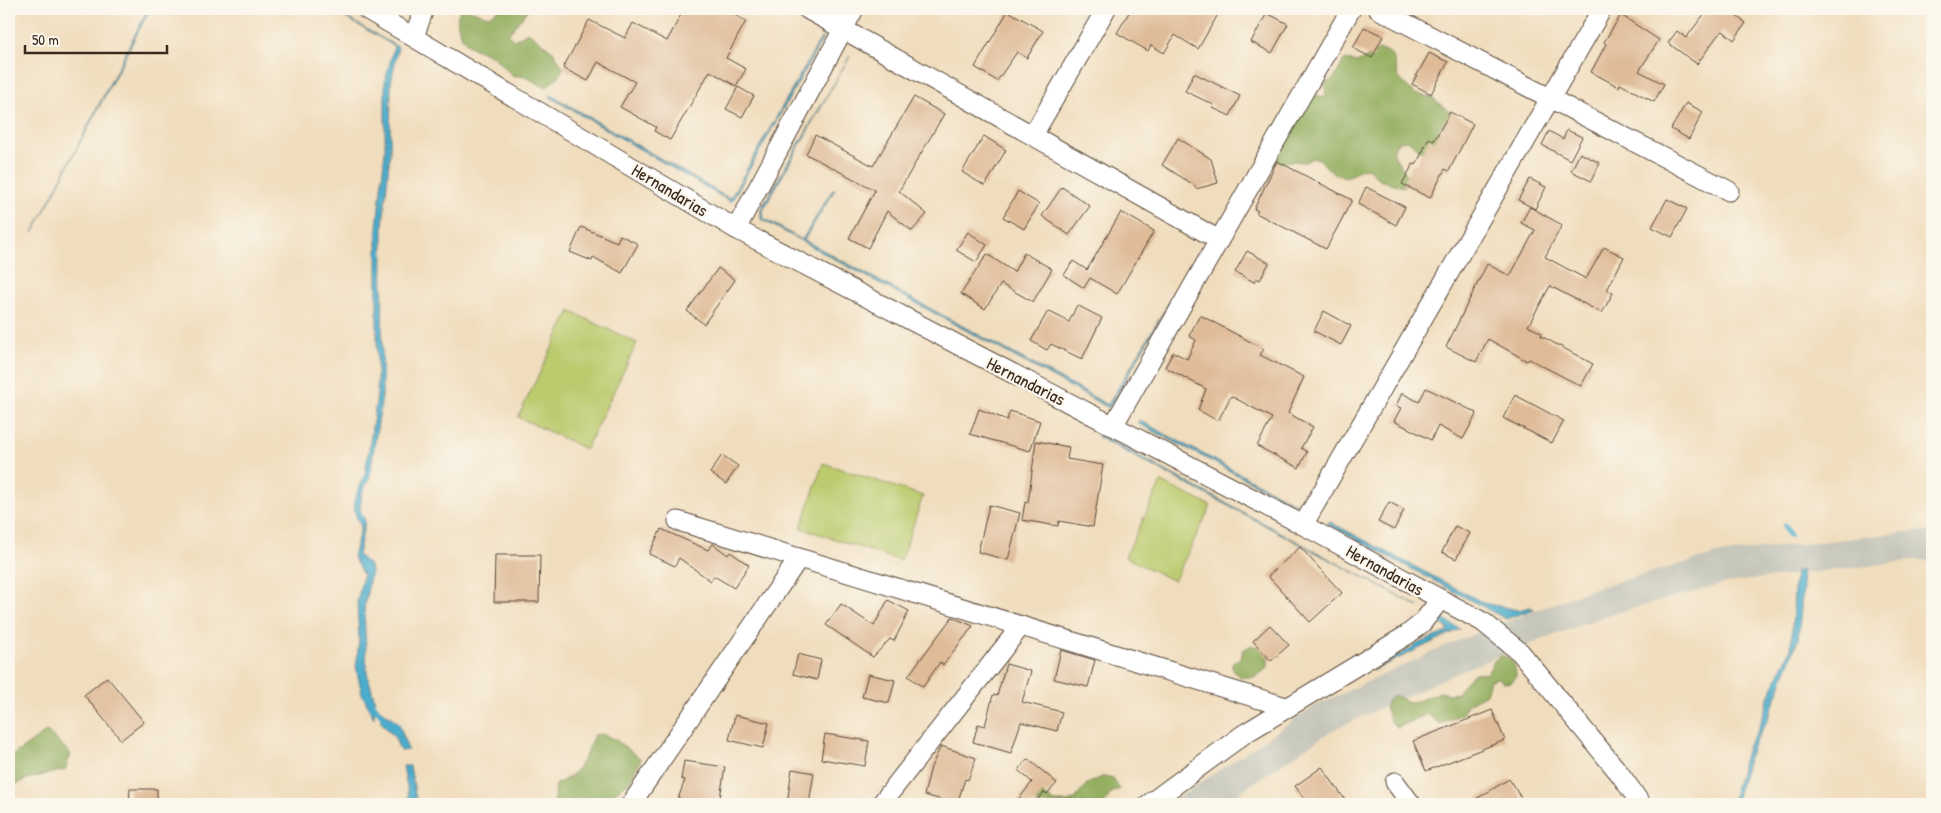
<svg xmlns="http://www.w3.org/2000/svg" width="1941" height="813" font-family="'Patrick Hand',sans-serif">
<rect width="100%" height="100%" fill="#fbf7ec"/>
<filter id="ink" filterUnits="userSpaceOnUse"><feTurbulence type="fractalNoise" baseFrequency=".02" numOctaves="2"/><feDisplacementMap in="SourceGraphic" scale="10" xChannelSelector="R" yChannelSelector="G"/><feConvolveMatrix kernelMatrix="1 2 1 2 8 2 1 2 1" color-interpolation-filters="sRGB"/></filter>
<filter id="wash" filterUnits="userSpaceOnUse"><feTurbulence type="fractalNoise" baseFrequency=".0096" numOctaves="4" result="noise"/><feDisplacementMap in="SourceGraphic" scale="20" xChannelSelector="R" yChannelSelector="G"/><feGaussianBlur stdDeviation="1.12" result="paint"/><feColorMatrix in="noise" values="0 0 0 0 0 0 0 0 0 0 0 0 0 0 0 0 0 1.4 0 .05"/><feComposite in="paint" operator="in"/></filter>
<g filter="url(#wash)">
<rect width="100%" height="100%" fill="#f0ddbd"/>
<polygon fill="#c5c5b9" points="1914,531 1932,532 1932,561 1917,560 1726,583 1605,616 1472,666 1331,731 1222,804 1169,804 1315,706 1459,640 1595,588 1718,554"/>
<g fill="#bbcb6e" stroke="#7b7a46">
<polygon points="570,311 637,343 586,449 518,417"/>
<polygon points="823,463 923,496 901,561 801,528"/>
<polygon points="1161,482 1211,506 1174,581 1125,557"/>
</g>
<g fill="#94af61" stroke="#686c40">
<path d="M461 9C472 9 478 14 489 16L500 9H528L508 35 514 40 528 32 554 52 563 68 560 75 547 87C534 84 528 74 513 76 505 69 498 60 489 54 483 50 476 51 471 47 460 40 453 19 461 9Z"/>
<path d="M1379 50 1387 51 1393 56 1398 77 1415 94 1431 97 1450 112V119L1437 129 1441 135 1436 154 1420 151 1408 140 1399 141 1394 148V155L1406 174 1409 181 1403 187 1379 180 1368 168 1360 169C1345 184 1330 174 1320 159L1313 158 1305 162 1289 161 1275 164 1272 160 1312 94 1326 98 1325 83C1337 79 1338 70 1344 60L1359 62Z"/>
<polygon points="1252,645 1259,648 1268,655 1268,667 1256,677 1240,677 1232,668 1232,664 1241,657 1243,650"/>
<path d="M1500 656C1511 655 1516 666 1516 675L1512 682 1504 683 1498 678 1490 680 1486 694C1475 701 1467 701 1462 714L1440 724 1427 714 1397 728 1391 722 1385 707 1388 700 1394 695 1409 702 1418 701 1440 692 1449 694 1457 693C1467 681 1471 670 1487 674L1494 661Z"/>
<polygon points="47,731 71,754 65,770 27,779 9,788 9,758"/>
<path d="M602 734 616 740 641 759 629 782 609 797 604 804H554L556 784C582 773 583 759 594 735Z"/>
<polygon points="1104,776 1113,778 1120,789 1111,793 1104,804 1036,804 1039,795 1043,794 1055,802 1068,802 1075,799 1087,784"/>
</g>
<g fill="#4caccb" stroke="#446b74">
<polygon points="148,9 150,9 33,233"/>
<polygon points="331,9 398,47 391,83 390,152 383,227 382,397 369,480 362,492 360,510 365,521 358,555 370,566 371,571 364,609 367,673 375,701 374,718 362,694 356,667 359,640 357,603 363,575 353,557 361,527 355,513 354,501 365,474 377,395 377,227 385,150 385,82 394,46"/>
<polygon points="821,38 823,38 731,202 550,97 551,95 730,199"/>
<polygon points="850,56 763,210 763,218 802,240 833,189 835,189 804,240 1108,405 1202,247 1109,408 761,219 761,209"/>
<polygon points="1139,420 1300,506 1299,507 1138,423"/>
<polygon points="1099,435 1419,607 1098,437"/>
<polygon points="1328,521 1484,603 1518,610 1530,607 1534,609 1506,619 1327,524"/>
<polygon points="1801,570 1803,587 1798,640 1767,721 1751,749 1735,804 1731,804 1747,747 1757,732 1773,686 1791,649 1795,572"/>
<polygon points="1439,617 1460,629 1372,671 1419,643 1447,632 1448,629 1436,620"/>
<polygon points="381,710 399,723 408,750 400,751 395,738 381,722"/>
<polygon points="403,766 410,766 417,804 410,804"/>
</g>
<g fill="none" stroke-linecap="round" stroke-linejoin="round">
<g stroke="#4caccb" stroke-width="5.5">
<polyline points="1785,526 1789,535"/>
<polyline points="371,702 386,720"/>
</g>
</g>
<g id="blocks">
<g fill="#dfbb98">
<polygon points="684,9 734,9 731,13 746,21 726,58 746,69 736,86 710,71 670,140 654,131 656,127 620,107 635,82 598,62 588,81 563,68 589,20 625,38 633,23 667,41"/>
<polygon points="1131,9 1221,9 1198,49 1175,35 1164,53 1151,45 1148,51 1117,33"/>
<polygon points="1708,9 1739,9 1735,15 1746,23 1734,40 1723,31 1718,35 1697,64 1668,43 1677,31 1686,38"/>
<polygon points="1008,11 1043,31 1027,58 1017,52 997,81 975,67"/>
<polygon points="1267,13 1288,24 1272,53 1251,42"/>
<polygon points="1621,15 1659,40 1639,71 1664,84 1654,102 1620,84 1619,87 1591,72 1606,44 1604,42"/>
<polygon points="1364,27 1383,36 1372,58 1353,48"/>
<polygon points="1429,53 1448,62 1431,94 1412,84"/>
<polygon points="1194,73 1240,96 1230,116 1213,108 1214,105 1185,91"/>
<polygon points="738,87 754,96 742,117 726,109"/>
<polygon points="914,97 944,114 899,191 927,214 912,231 887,211 868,248 849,238 875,190 806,154 815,135 873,166"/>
<polygon points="1686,103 1703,112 1689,139 1671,129"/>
<polygon points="1450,112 1473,124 1449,171 1445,169 1430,198 1402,184 1413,164 1416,165 1429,138 1434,141"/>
<polygon points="1567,130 1582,137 1570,160 1542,145 1549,131 1563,139"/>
<polygon points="984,136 1006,150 985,186 962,172"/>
<polygon points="1178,138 1211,159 1218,183 1196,189 1194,185 1162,165"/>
<polygon points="1580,153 1600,163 1591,181 1571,171"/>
<polygon points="1277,161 1352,200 1326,249 1256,213 1258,211 1254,209"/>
<polygon points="1530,179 1546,187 1535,209 1518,200"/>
<polygon points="1062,187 1090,206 1069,235 1042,216"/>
<polygon points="1366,187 1405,207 1396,225 1358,204"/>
<polygon points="1018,191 1039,204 1024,229 1003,217"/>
<polygon points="1667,199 1687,209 1672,237 1652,227"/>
<polygon points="1530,207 1562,225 1545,257 1551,260 1586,279 1604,247 1624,257 1607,290 1613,293 1602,313 1550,286 1528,326 1542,333 1541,336 1593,364 1581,386 1529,359 1527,361 1488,339 1476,362 1446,347 1487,264 1510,276 1535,230 1521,223"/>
<polygon points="1121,212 1154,231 1117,294 1090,278 1084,288 1064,275 1073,261 1087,270"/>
<polygon points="581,227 617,242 620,235 638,244 622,273 593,257 592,261 570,252"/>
<polygon points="968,232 987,245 976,262 956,250"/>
<polygon points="1247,251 1269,263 1260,280 1256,278 1254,282 1235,272"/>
<polygon points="1024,253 1052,269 1033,302 1001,284 985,309 961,294 987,254 1014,272"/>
<polygon points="718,268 735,280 704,324 687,311"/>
<polygon points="1077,305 1102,318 1082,359 1051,344 1047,350 1031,341 1048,311 1069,322"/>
<polygon points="1324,311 1351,326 1341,345 1314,331"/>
<polygon points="1200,315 1264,349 1260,355 1304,377 1288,413 1313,427 1301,448 1307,452 1299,468 1257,446 1272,418 1231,396 1218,421 1198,410 1206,389 1165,367 1173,352 1187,359 1196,340 1189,336"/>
<polygon points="1426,388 1477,413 1463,439 1438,426 1431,440 1394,421 1401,408 1396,406 1402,393 1419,402"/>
<polygon points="1515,395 1564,421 1552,443 1503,418"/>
<polygon points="979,409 1007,420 1010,411 1040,421 1030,451 970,434"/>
<polygon points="1036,441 1069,447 1067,459 1103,465 1093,527 1059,521 1058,526 1022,520 1025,502 1028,503"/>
<polygon points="722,455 738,466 726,484 710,473"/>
<polygon points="1389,502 1404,510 1394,530 1378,522"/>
<polygon points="989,505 1020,513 1008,560 978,552"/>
<polygon points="1455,526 1470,533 1456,559 1442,552"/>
<polygon points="661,529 708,550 713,544 728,555 730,552 749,565 734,588 714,576 711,581 679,558 675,566 649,554"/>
<polygon points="1300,547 1342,593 1310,622 1268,576"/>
<polygon points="495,555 540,555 539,602 494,602"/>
<polygon points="888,600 909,611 894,641 890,639 873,657 826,625 841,604 874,626"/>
<polygon points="952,617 973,626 943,665 940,662 923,687 908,676"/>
<polygon points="1270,625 1289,645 1271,661 1253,641"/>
<polygon points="1061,650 1095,660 1088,687 1054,679"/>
<polygon points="798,654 821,660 817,680 793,674"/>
<polygon points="1006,664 1031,671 1022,702 1062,712 1057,731 1021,722 1011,753 973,742 978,724 985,726 993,695 997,696"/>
<polygon points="868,674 895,680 889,703 862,697"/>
<polygon points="107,677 144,722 121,740 84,695"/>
<polygon points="1492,710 1505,740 1426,771 1413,741"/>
<polygon points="735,715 769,723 763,748 729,740"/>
<polygon points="825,734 869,741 865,766 821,759"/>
<polygon points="941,746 976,758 968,780 965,779 957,804 924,795 931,767"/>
<polygon points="1028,759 1057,783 1047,794 1044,792 1034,804 1015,804 1032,782 1018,770"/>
<polygon points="684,761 725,767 719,804 676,804 685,780 681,779"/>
<polygon points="1322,767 1348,804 1308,804 1295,786"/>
<polygon points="792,769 814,773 809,804 787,804"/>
<polygon points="1509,779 1525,804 1468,804"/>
<polygon points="130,789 157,789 157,804 129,804"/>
</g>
</g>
</g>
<g filter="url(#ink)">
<use href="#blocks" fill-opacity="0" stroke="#564536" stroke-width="1"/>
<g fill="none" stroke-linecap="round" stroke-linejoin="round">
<defs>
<g id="minor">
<polyline points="366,9 736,229 1303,525 1483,622 1520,652 1620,774 1641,804"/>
<polyline points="807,9 1219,240"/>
<polyline points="1378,9 1729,191"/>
<polyline points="414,37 424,9"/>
<polyline points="1033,135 1106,9"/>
<polyline points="736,229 854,9"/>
<polyline points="1113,426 1351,9"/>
<polyline points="678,521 1286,707"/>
<polyline points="1303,525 1602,9"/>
<polyline points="1395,782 1411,804"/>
<polyline points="631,804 799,558"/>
<polyline points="881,804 1021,626"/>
<polyline points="1149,804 1244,734 1407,635 1422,623 1440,600"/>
</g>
</defs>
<use href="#minor" stroke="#564536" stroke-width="21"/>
<use href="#minor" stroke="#fff" stroke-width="19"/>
</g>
</g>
<g text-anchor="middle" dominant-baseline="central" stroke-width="4.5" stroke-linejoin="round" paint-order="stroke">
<g font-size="18" fill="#3b2a1e" stroke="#fbf7ec">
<text transform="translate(670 190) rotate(31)">Hernandarias</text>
<text transform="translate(1026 381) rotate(27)">Hernandarias</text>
<text transform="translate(1385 570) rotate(29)">Hernandarias</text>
</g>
</g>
<rect width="1941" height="813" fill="none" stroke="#fbf7ec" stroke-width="30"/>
<path d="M25 45v8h142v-8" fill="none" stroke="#3b2a1e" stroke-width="2.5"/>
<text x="32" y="45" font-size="15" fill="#3b2a1e" stroke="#fbf7ec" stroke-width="4" paint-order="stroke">50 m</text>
</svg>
